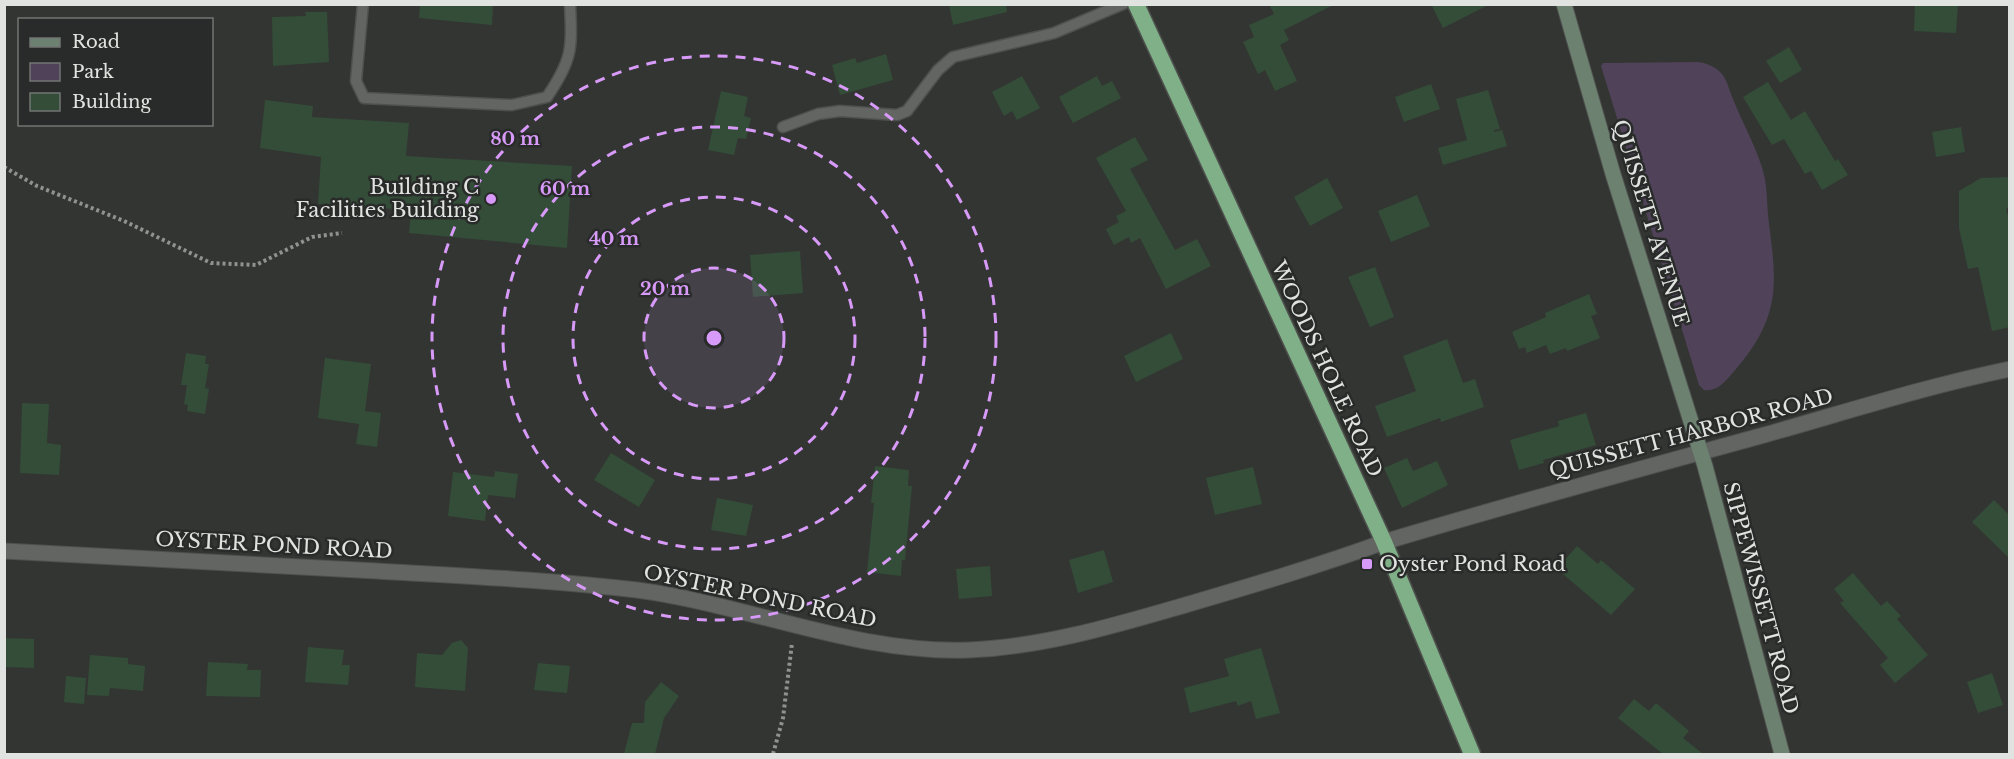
<svg xmlns="http://www.w3.org/2000/svg" width="2014" height="759" font-family="'Libre Baskerville',serif">
<rect width="100%" height="100%" fill="#323532"/>
<path fill="#504258" d="M1698 62C1707 63 1716 67 1722 74 1728 82 1729 90 1733 99 1743 125 1759 151 1765 179 1767 191 1767 203 1768 215 1771 244 1777 272 1772 301 1767 328 1753 349 1736 369 1727 379 1719 392 1704 390L1699 385 1601 66 1603 63Z"/>
<g fill="#344d38">
<polygon points="420,4 493,4 492,25 419,18"/>
<polygon points="949,4 1006,4 1007,12 953,25"/>
<polygon points="1269,4 1335,4 1284,30 1289,40 1280,45 1297,81 1275,91 1265,70 1258,74 1243,42 1254,37 1249,25 1274,14"/>
<polygon points="1431,4 1490,4 1443,28"/>
<polygon points="1915,4 1958,4 1956,33 1914,31"/>
<polygon points="305,12 327,12 329,62 273,66 272,17 306,16"/>
<polygon points="1789,47 1802,70 1780,83 1766,61"/>
<polygon points="886,54 893,80 840,95 832,65 855,58 857,63"/>
<polygon points="1022,76 1040,108 1017,120 1012,111 1004,116 992,92"/>
<polygon points="1097,76 1102,86 1112,81 1121,98 1073,123 1059,97"/>
<polygon points="1768,82 1791,120 1805,111 1835,161 1838,159 1848,175 1822,190 1811,171 1805,174 1784,139 1772,145 1743,97"/>
<polygon points="1431,84 1440,109 1404,122 1395,97"/>
<polygon points="1488,90 1500,129 1494,130 1494,132 1502,130 1507,146 1443,165 1438,148 1467,140 1456,99"/>
<polygon points="721,91 748,97 744,116 751,118 746,139 738,138 734,155 708,150"/>
<polygon points="265,100 313,106 312,117 409,123 406,156 572,166 567,248 409,233 411,210 318,204 321,157 260,148"/>
<polygon points="1961,127 1965,152 1936,157 1932,132"/>
<polygon points="1135,137 1148,160 1130,169 1175,250 1197,239 1211,266 1166,289 1140,238 1131,243 1129,237 1114,245 1106,229 1119,222 1116,216 1126,211 1096,158"/>
<polygon points="2010,177 2010,206 2006,209 2010,223 2010,327 1992,331 1978,267 1968,269 1959,228 1959,191 1981,178"/>
<polygon points="1327,178 1343,208 1310,226 1294,197"/>
<polygon points="1417,195 1430,226 1391,242 1378,211"/>
<polygon points="800,251 803,293 753,297 750,255"/>
<polygon points="1375,267 1394,317 1370,327 1348,277"/>
<polygon points="1589,294 1597,314 1591,316 1600,338 1567,351 1566,348 1550,354 1546,345 1527,353 1525,347 1519,349 1512,332 1546,317 1545,313"/>
<polygon points="1171,333 1183,359 1136,382 1124,356"/>
<polygon points="1447,339 1463,383 1475,379 1484,407 1441,422 1440,418 1387,437 1375,406 1416,391 1403,356"/>
<polygon points="186,353 206,356 205,364 209,364 205,388 209,389 205,414 187,411 188,405 184,404 187,385 181,385"/>
<polygon points="325,358 371,364 365,411 381,413 377,447 356,444 359,424 318,418"/>
<polygon points="22,403 49,404 47,443 61,445 59,475 20,473"/>
<polygon points="1586,413 1596,445 1543,460 1544,463 1519,470 1510,440 1559,426 1558,421"/>
<polygon points="611,453 655,480 639,507 594,480"/>
<polygon points="1407,458 1413,471 1437,461 1448,485 1402,508 1384,468"/>
<polygon points="875,466 909,470 908,486 912,486 905,560 902,560 901,576 867,572 874,503 871,503"/>
<polygon points="1253,467 1262,504 1215,515 1206,478"/>
<polygon points="495,471 518,474 515,498 488,495 485,521 448,516 453,472 494,477"/>
<polygon points="717,498 753,505 746,536 711,530"/>
<polygon points="1994,500 2010,516 2010,559 1972,522"/>
<polygon points="1577,546 1598,564 1601,560 1635,589 1611,615 1557,569"/>
<polygon points="1104,550 1113,582 1078,593 1069,560"/>
<polygon points="990,566 992,596 959,599 956,569"/>
<polygon points="1853,573 1881,606 1887,601 1901,616 1897,619 1928,655 1895,683 1880,665 1888,658 1840,603 1844,601 1834,589"/>
<polygon points="4,638 34,639 34,668 4,667"/>
<polygon points="461,640 468,648 465,691 415,687 417,653 442,655 452,643"/>
<polygon points="308,647 344,650 342,665 350,665 348,685 305,682"/>
<polygon points="1261,648 1280,713 1256,719 1251,701 1238,706 1236,701 1190,713 1184,688 1229,676 1224,659"/>
<polygon points="90,655 128,658 128,664 145,666 143,691 110,688 109,696 87,695"/>
<polygon points="208,662 248,664 247,670 261,670 260,697 206,696"/>
<polygon points="538,663 570,666 567,693 534,690"/>
<polygon points="1992,673 2003,705 1978,713 1967,682"/>
<polygon points="66,676 86,678 84,704 64,702"/>
<polygon points="661,682 679,696 664,718 655,754 624,754 632,723 644,723 645,702"/>
<polygon points="1634,699 1649,711 1656,703 1689,731 1683,738 1703,754 1663,754 1618,718"/>
</g>
<g fill="none" stroke-linecap="round" stroke-linejoin="round">
<defs>
<g id="service">
<path d="M363 4 356 81 364 98 512 105 547 97C573 59 572 48 570 4"/>
<polyline points="783,127 818,114 840,111 897,115 907,111 938,70 953,57 1054,33 1123,4"/>
</g>
<path id="minor" d="M1384 542C1510 504 1637 470 1764 435 1846 412 1927 386 2010 369"/>
<path id="tertiary" d="M4 551C129 557 253 564 377 571 464 576 552 580 637 590 749 605 855 654 969 650 1042 647 1113 626 1182 606 1250 586 1318 566 1384 542"/>
<polyline id="secondary" points="1564,4 1613,174 1705,466 1782,754"/>
<polyline id="trunk" points="1136,4 1384,542 1472,754"/>
</defs>
<use href="#service" stroke="#4e504e" stroke-width="13"/>
<use href="#minor" stroke="#4e504e" stroke-width="17"/>
<use href="#tertiary" stroke="#4e504e" stroke-width="17"/>
<use href="#secondary" stroke="#4e504e" stroke-width="17"/>
<use href="#trunk" stroke="#4e504e" stroke-width="19"/>
<g stroke="#8f928f" stroke-width="4" stroke-dasharray="3 3" stroke-linecap="butt">
<polyline points="4,167 37,186 124,221 211,263 256,265 312,237 342,233"/>
<polyline points="773,754 783,718 792,643"/>
</g>
<use href="#service" stroke="#626562" stroke-width="10"/>
<use href="#minor" stroke="#626562" stroke-width="15"/>
<use href="#tertiary" stroke="#626562" stroke-width="15"/>
<use href="#secondary" stroke="#6d8170" stroke-width="15"/>
<use href="#trunk" stroke="#80b087" stroke-width="16"/>
</g>
<circle cx="714" cy="338" r="70" fill="#d89af8" fill-opacity=".12"/>
<g fill="none" stroke="#d89af8" stroke-width="3" stroke-dasharray="10 8">
<circle cx="714" cy="338" r="70"/>
<circle cx="714" cy="338" r="141"/>
<circle cx="714" cy="338" r="211"/>
<circle cx="714" cy="338" r="282"/>
</g>
<g fill="#d89af8" stroke="#282b29" stroke-width="2">
<circle cx="491" cy="199" r="6"/>
<rect x="1361" y="558" width="12" height="12" rx="3"/>
</g>
<g text-anchor="middle" dominant-baseline="central" stroke-width="5" stroke-linejoin="round" paint-order="stroke">
<g font-size="20" fill="#e1e3e1" stroke="#282b29" text-anchor="end">
<text x="479" y="187">Building C<tspan x="479" dy="23">Facilities Building</tspan></text>
<text x="1379" y="564" text-anchor="start">Oyster Pond Road</text>
</g>
<g font-size="20" fill="#e1e3e1" stroke="#282b29">
<text transform="translate(1651 223) rotate(73)">QUISSETT AVENUE</text>
<text transform="translate(1327 369) rotate(65)">WOODS HOLE ROAD</text>
<text transform="translate(1691 433) rotate(-15)">QUISSETT HARBOR ROAD</text>
<text transform="translate(274 545) rotate(3)">OYSTER POND ROAD</text>
<text transform="translate(760 596) rotate(12)">OYSTER POND ROAD</text>
<text transform="translate(1761 598) rotate(75)">SIPPEWISSETT ROAD</text>
</g>
</g>
<circle cx="714" cy="338" r="9" fill="#d89af8" stroke="#282b29" stroke-width="3"/>
<g font-size="18" text-anchor="middle" font-weight="bold" fill="#d89af8" stroke="#282b29" stroke-width="5" stroke-linejoin="round" paint-order="stroke">
<text x="515" y="145">80 m</text>
<text x="565" y="195">60 m</text>
<text x="614" y="245">40 m</text>
<text x="665" y="295">20 m</text>
</g>
<rect width="2014" height="759" fill="none" stroke="#e1e3e1" stroke-width="12"/>
<rect x="18" y="18" width="195" height="108" fill="#282b29" stroke="#727573" stroke-width="1.5"/>
<rect x="30" y="38" width="30" height="9" fill="#6d8170" stroke="#727573" stroke-width="1.5"/>
<text x="72" y="48" font-size="18" fill="#e1e3e1">Road</text>
<rect x="30" y="63" width="30" height="18" fill="#504258" stroke="#727573" stroke-width="1.5"/>
<text x="72" y="78" font-size="18" fill="#e1e3e1">Park</text>
<rect x="30" y="93" width="30" height="18" fill="#344d38" stroke="#727573" stroke-width="1.5"/>
<text x="72" y="108" font-size="18" fill="#e1e3e1">Building</text>
</svg>
